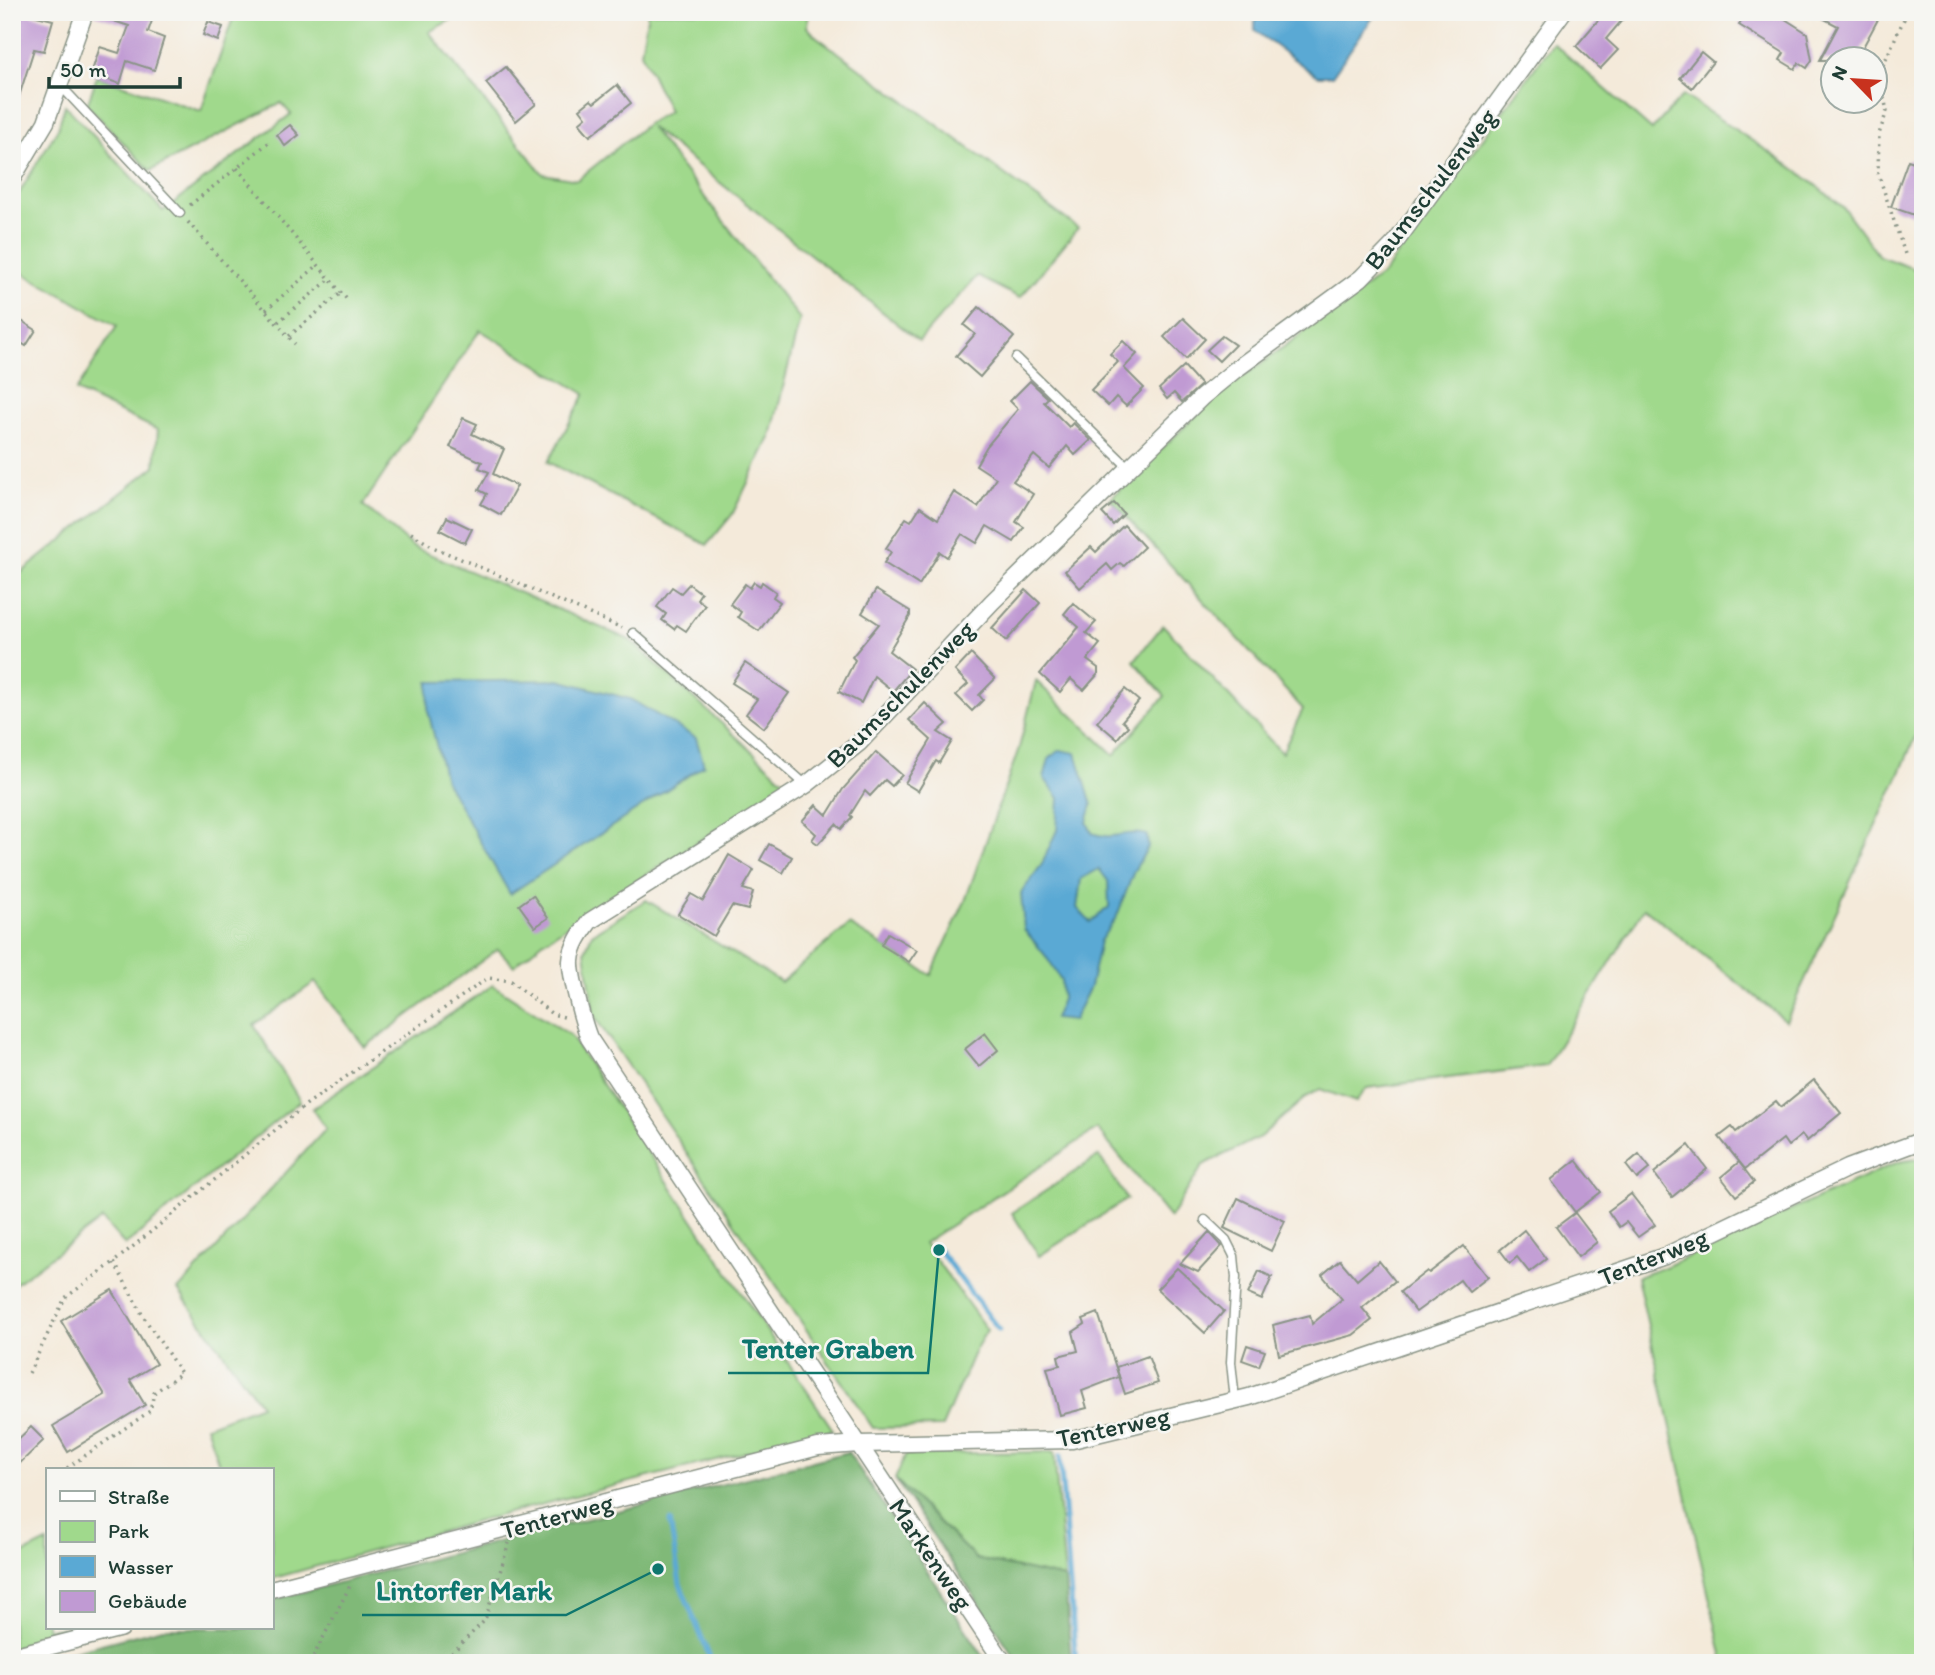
<svg xmlns="http://www.w3.org/2000/svg" width="1935" height="1675" font-family="Itim,sans-serif">
<rect width="100%" height="100%" fill="#f6f6f2"/>
<filter id="ink" filterUnits="userSpaceOnUse"><feTurbulence type="fractalNoise" baseFrequency=".0143" numOctaves="2"/><feDisplacementMap in="SourceGraphic" scale="14" xChannelSelector="R" yChannelSelector="G"/><feConvolveMatrix kernelMatrix="1 2 1 2 8 2 1 2 1" color-interpolation-filters="sRGB"/></filter>
<filter id="wash" filterUnits="userSpaceOnUse"><feTurbulence type="fractalNoise" baseFrequency=".00686" numOctaves="4" result="noise"/><feDisplacementMap in="SourceGraphic" scale="28" xChannelSelector="R" yChannelSelector="G"/><feGaussianBlur stdDeviation="1.57" result="paint"/><feColorMatrix in="noise" values="0 0 0 0 0 0 0 0 0 0 0 0 0 0 0 0 0 1.4 0 .05"/><feComposite in="paint" operator="in"/></filter>
<g filter="url(#wash)">
<rect width="100%" height="100%" fill="#f4eada"/>
<g fill="#a0d98c" stroke="#608b60" stroke-width="2">
<polygon points="235,12 465,12 429,32 543,174 577,180 647,124 669,111 641,52 648,12 808,12 807,27 817,37 1078,228 1020,298 977,276 919,341 650,127 800,319 771,436 732,515 707,545 548,462 585,394 480,330 363,505 413,547 630,640 788,784 544,941 514,966 498,949 365,1047 315,982 254,1025 300,1101 125,1245 102,1219 12,1286 12,580 155,466 158,430 76,391 117,326 12,267 12,205 58,128 65,105 163,211 291,114 281,103 150,171 87,105 97,76 201,111"/>
<polygon points="1553,43 1652,130 1683,95 1799,172 1843,207 1879,256 1917,270 1923,258 1923,718 1900,773 1786,1021 1644,908 1546,1066 1367,1088 1356,1102 1320,1089 1306,1097 1260,1137 1203,1165 1170,1218 1097,1129 924,1243 987,1330 975,1350 942,1427 873,1428 594,1016 585,951 592,934 646,900 781,982 849,925 931,975 965,901 1019,748 1036,681 1114,755 1165,696 1134,661 1163,625 1282,753 1303,709 1110,499 1213,399 1384,273"/>
<polygon points="493,985 570,1035 833,1430 508,1513 271,1579 271,1470 221,1470 206,1426 261,1405 178,1290 326,1129 312,1109"/>
<polygon points="1099,1156 1127,1199 1039,1256 1012,1213"/>
<polygon points="1923,1158 1923,1663 1724,1663 1637,1277 1665,1267 1898,1162"/>
<polygon points="1054,1452 1065,1578 976,1559 895,1479 906,1454"/>
<polygon points="47,1542 47,1628 91,1628 12,1648 12,1550 15,1558"/>
</g>
<g fill="#80b978" stroke="#507b56" stroke-width="2">
<polygon points="848,1452 988,1663 28,1663 163,1628 271,1628 271,1600"/>
<polygon points="895,1479 976,1559 1065,1578 1071,1663 1019,1663"/>
</g>
<g fill="#5aa9d4" stroke="#3c7384" stroke-width="2" fill-rule="evenodd">
<polygon points="1263,12 1372,12 1374,16 1332,76 1317,76 1255,31 1255,22"/>
<polygon points="559,680 630,699 696,738 704,765 510,894 445,780 428,711 429,682"/>
<path d="M1060 750 1076 753 1092 805 1087 822 1092 833C1114 842 1124 829 1147 835L1148 847 1134 871 1117 916 1100 941 1090 987 1073 1021 1054 1019 1062 999 1061 980 1045 955 1024 929 1021 893 1042 864 1057 830 1059 798 1044 778 1049 759ZM1099 869 1108 881 1109 907 1090 922 1077 908 1081 879Z"/>
</g>
<g fill="none" stroke-linecap="round" stroke-linejoin="round">
<g stroke="#5aa9d4" stroke-width="5">
<polyline points="939,1250 999,1330"/>
<polyline points="1060,1456 1076,1663"/>
<polyline points="670,1521 680,1584 712,1663"/>
</g>
</g>
<g id="blocks">
<g fill="#c09ad3">
<polygon points="20,12 53,20 44,51 34,49 15,109 12,108 12,38"/>
<polygon points="96,12 155,12 148,32 164,38 154,70 127,61 120,84 91,74 100,47 119,53 129,26 95,15"/>
<polygon points="1605,12 1616,12 1623,19 1606,39 1618,50 1600,69 1576,46"/>
<polygon points="1747,12 1774,12 1807,33 1812,60 1807,68 1799,63 1795,69 1780,60 1784,53 1739,25"/>
<polygon points="1811,12 1882,12 1856,60 1820,60 1838,26"/>
<polygon points="208,22 223,27 218,41 203,35"/>
<polygon points="1701,52 1713,62 1692,88 1680,78"/>
<polygon points="506,67 536,104 516,121 486,83"/>
<polygon points="617,85 631,103 590,136 579,123 586,117 580,109 591,100 594,103"/>
<polygon points="290,125 299,135 285,146 277,135"/>
<polygon points="1908,160 1923,165 1923,218 1891,207"/>
<polygon points="979,307 1014,337 980,377 956,356 975,334 964,325"/>
<polygon points="12,315 36,330 26,346 12,337"/>
<polygon points="1183,318 1205,339 1186,359 1164,337"/>
<polygon points="1222,336 1235,345 1219,361 1207,350"/>
<polygon points="1123,341 1137,354 1124,368 1144,388 1126,406 1116,397 1108,406 1091,390 1118,362 1110,354"/>
<polygon points="1184,366 1201,385 1182,402 1174,393 1167,399 1159,389"/>
<polygon points="1030,381 1048,398 1044,402 1069,427 1073,423 1091,440 1075,455 1067,446 1049,468 1034,455 1013,481 1033,494 1016,522 1024,527 1014,542 987,526 977,543 962,534 947,557 940,552 919,585 884,563 891,552 886,548 906,518 911,521 920,507 938,519 954,492 978,507 996,478 976,465 987,446 1018,409 1010,401"/>
<polygon points="463,418 477,424 472,434 504,449 493,474 517,486 501,515 481,504 487,494 479,490 489,472 479,468 482,462 450,447"/>
<polygon points="1114,503 1124,514 1113,525 1102,513"/>
<polygon points="447,517 472,529 465,543 440,530"/>
<polygon points="1124,525 1144,547 1124,566 1120,563 1112,570 1107,564 1080,588 1065,571 1091,547 1096,552"/>
<polygon points="754,582 760,586 762,582 776,592 773,597 780,602 759,631 738,617 741,612 730,604 745,584 750,588"/>
<polygon points="689,584 701,593 697,599 705,605 686,631 677,625 674,629 662,620 666,614 657,607 672,587 681,593"/>
<polygon points="876,590 910,611 910,616 889,651 912,669 893,691 874,676 861,703 839,692 855,660 852,657 879,624 862,613"/>
<polygon points="1026,590 1040,603 1006,641 992,628"/>
<polygon points="1073,603 1096,622 1086,633 1100,644 1087,660 1098,668 1098,674 1084,690 1071,679 1060,692 1040,674 1079,627 1064,614"/>
<polygon points="971,654 995,679 979,695 983,700 972,711 956,695 968,684 955,671"/>
<polygon points="745,663 789,693 764,728 746,714 757,699 732,683"/>
<polygon points="1125,689 1139,701 1122,721 1128,726 1117,739 1097,722"/>
<polygon points="925,703 947,724 938,732 952,741 939,763 936,761 918,791 905,783 931,740 909,720"/>
<polygon points="876,752 902,775 892,786 885,780 870,796 865,791 850,815 852,817 841,829 836,824 818,844 812,840 816,834 802,821 816,805 827,815 843,789"/>
<polygon points="769,844 792,857 783,873 760,860"/>
<polygon points="729,855 754,870 743,889 753,892 748,910 732,906 714,936 678,914 691,894 703,901"/>
<polygon points="533,895 548,918 535,927 519,905"/>
<polygon points="888,933 917,950 909,962 881,945"/>
<polygon points="985,1033 998,1050 979,1066 965,1049"/>
<polygon points="1814,1080 1841,1113 1807,1141 1802,1135 1788,1146 1783,1139 1745,1169 1719,1137 1732,1127 1736,1132 1776,1101 1781,1107"/>
<polygon points="1689,1145 1707,1169 1672,1197 1654,1173"/>
<polygon points="1639,1154 1650,1168 1637,1179 1626,1165"/>
<polygon points="1576,1160 1601,1192 1575,1212 1551,1180"/>
<polygon points="1739,1162 1754,1182 1736,1196 1721,1177"/>
<polygon points="1631,1194 1655,1225 1638,1237 1626,1222 1619,1227 1608,1211"/>
<polygon points="1238,1198 1285,1221 1271,1251 1224,1228"/>
<polygon points="1575,1213 1597,1242 1578,1257 1556,1227"/>
<polygon points="1524,1230 1546,1259 1529,1272 1517,1257 1510,1263 1500,1250"/>
<polygon points="1209,1232 1222,1246 1198,1272 1180,1264"/>
<polygon points="1464,1246 1488,1277 1469,1292 1460,1280 1416,1312 1400,1292 1427,1271 1429,1273"/>
<polygon points="1340,1260 1357,1280 1379,1261 1395,1281 1362,1308 1372,1320 1353,1335 1279,1355 1273,1325 1310,1315 1312,1324 1342,1299 1322,1275"/>
<polygon points="1177,1268 1224,1311 1205,1333 1157,1289"/>
<polygon points="1259,1271 1272,1277 1262,1300 1248,1294"/>
<polygon points="112,1290 156,1364 130,1380 145,1405 68,1452 53,1426 105,1395 61,1321"/>
<polygon points="1098,1313 1119,1377 1082,1391 1087,1408 1060,1415 1047,1368 1060,1365 1058,1356 1078,1351 1073,1332 1085,1324 1083,1319"/>
<polygon points="1247,1345 1265,1351 1259,1366 1242,1360"/>
<polygon points="1148,1356 1158,1383 1125,1394 1116,1367"/>
<polygon points="31,1427 44,1440 12,1471 12,1445"/>
</g>
</g>
</g>
<g filter="url(#ink)">
<use href="#blocks" fill-opacity="0" stroke="#8a9487" stroke-width="2"/>
<g fill="none" stroke-linecap="round" stroke-linejoin="round">
<defs>
<g id="service">
<polyline points="60,85 180,213"/>
<polyline points="1016,358 1129,468"/>
<polyline points="633,633 806,785"/>
<polyline points="1205,1220 1226,1240 1234,1256 1236,1277 1231,1362 1235,1400"/>
</g>
<g id="minor">
<polyline points="12,179 46,122 85,12"/>
<polyline points="271,1589 818,1447 859,1444 1072,1440 1249,1397 1665,1256 1848,1168 1923,1140"/>
<polyline points="12,1656 122,1628"/>
<path d="M1004 1663 589 1038C583 1023 570 975 571 961 572 946 581 933 590 921L806 785 859 743 992 602 1202 397 1235 370 1361 278 1395 243 1563 12"/>
</g>
</defs>
<use href="#service" stroke="#8a9487" stroke-width="11"/>
<use href="#minor" stroke="#8a9487" stroke-width="19"/>
<g stroke="#8a9487" stroke-width="3.5" stroke-dasharray="2 5" stroke-linecap="butt">
<polyline points="1903,12 1904,19 1879,74 1887,111 1879,134 1878,173 1906,257"/>
<polyline points="237,168 349,302"/>
<polyline points="190,205 272,140"/>
<polyline points="188,222 295,344"/>
<polyline points="266,310 318,265"/>
<polyline points="278,322 330,279"/>
<polyline points="289,336 341,293"/>
<polyline points="411,533 433,547 622,628"/>
<polyline points="29,1373 65,1298 114,1262 307,1104 488,978 511,981 552,1014 568,1018"/>
<polyline points="67,1468 150,1411 154,1393 181,1373 143,1316 114,1262"/>
<polyline points="310,1663 351,1584"/>
<polyline points="442,1663 485,1620 509,1543"/>
</g>
<use href="#service" stroke="#fff" stroke-width="8"/>
<use href="#minor" stroke="#fff" stroke-width="16"/>
</g>
</g>
<g text-anchor="middle" dominant-baseline="central" stroke-width="5" stroke-linejoin="round" paint-order="stroke">
<g font-size="26" fill="#1f3d34" stroke="#f6f6f2">
<text transform="translate(1430 189) rotate(-52)">Baumschulenweg</text>
<text transform="translate(900 694) rotate(-45)">Baumschulenweg</text>
<text transform="translate(1653 1257) rotate(-22)">Tenterweg</text>
<text transform="translate(1113 1427) rotate(-12)">Tenterweg</text>
<text transform="translate(557 1516) rotate(-15)">Tenterweg</text>
<text transform="translate(931 1554) rotate(56)">Markenweg</text>
</g>
</g>
<path fill="none" stroke="#0f766e" stroke-width="2.5" d="M939 1250L928 1373H728M658 1569L566 1615H362"/>
<g fill="#0f766e" stroke="#f6f6f2" stroke-width="2.5">
<circle cx="939" cy="1250" r="7"/>
<circle cx="658" cy="1569" r="7"/>
</g>
<g font-size="28" text-anchor="middle" font-weight="bold" fill="#0f766e" stroke="#f6f6f2" stroke-width="5" stroke-linejoin="round" paint-order="stroke">
<text x="828" y="1358">Tenter Graben</text>
<text x="464" y="1600">Lintorfer Mark</text>
</g>
<rect width="1935" height="1675" fill="none" stroke="#f6f6f2" stroke-width="42"/>
<rect x="46" y="1468" width="228" height="161" fill="#f6f6f2" stroke="#a0aca6" stroke-width="2"/>
<rect x="60" y="1491" width="35" height="10" fill="#ffffff" stroke="#a0aca6" stroke-width="2"/>
<text x="108" y="1504" font-size="21" fill="#1f3d34">Straße</text>
<rect x="60" y="1521" width="35" height="21" fill="#a0d98c" stroke="#a0aca6" stroke-width="2"/>
<text x="108" y="1538" font-size="21" fill="#1f3d34">Park</text>
<rect x="60" y="1556" width="35" height="21" fill="#5aa9d4" stroke="#a0aca6" stroke-width="2"/>
<text x="108" y="1574" font-size="21" fill="#1f3d34">Wasser</text>
<rect x="60" y="1591" width="35" height="21" fill="#c09ad3" stroke="#a0aca6" stroke-width="2"/>
<text x="108" y="1608" font-size="21" fill="#1f3d34">Gebäude</text>
<g transform="translate(1854 80) rotate(295)"><circle r="33" fill="#f6f6f2" stroke="#a0aca6" stroke-width="2"/>
<path d="M0-5L12 26L0 18L-12 26Z" fill="#c8321e"/>
<text y="-10" font-size="19" font-weight="bold" text-anchor="middle" fill="#1f3d34">N</text>
</g>
<path d="M49 77v10h131v-10" fill="none" stroke="#1f3d34" stroke-width="3.5"/>
<text x="60" y="77" font-size="21" fill="#1f3d34" stroke="#f6f6f2" stroke-width="5" paint-order="stroke">50 m</text>
</svg>
